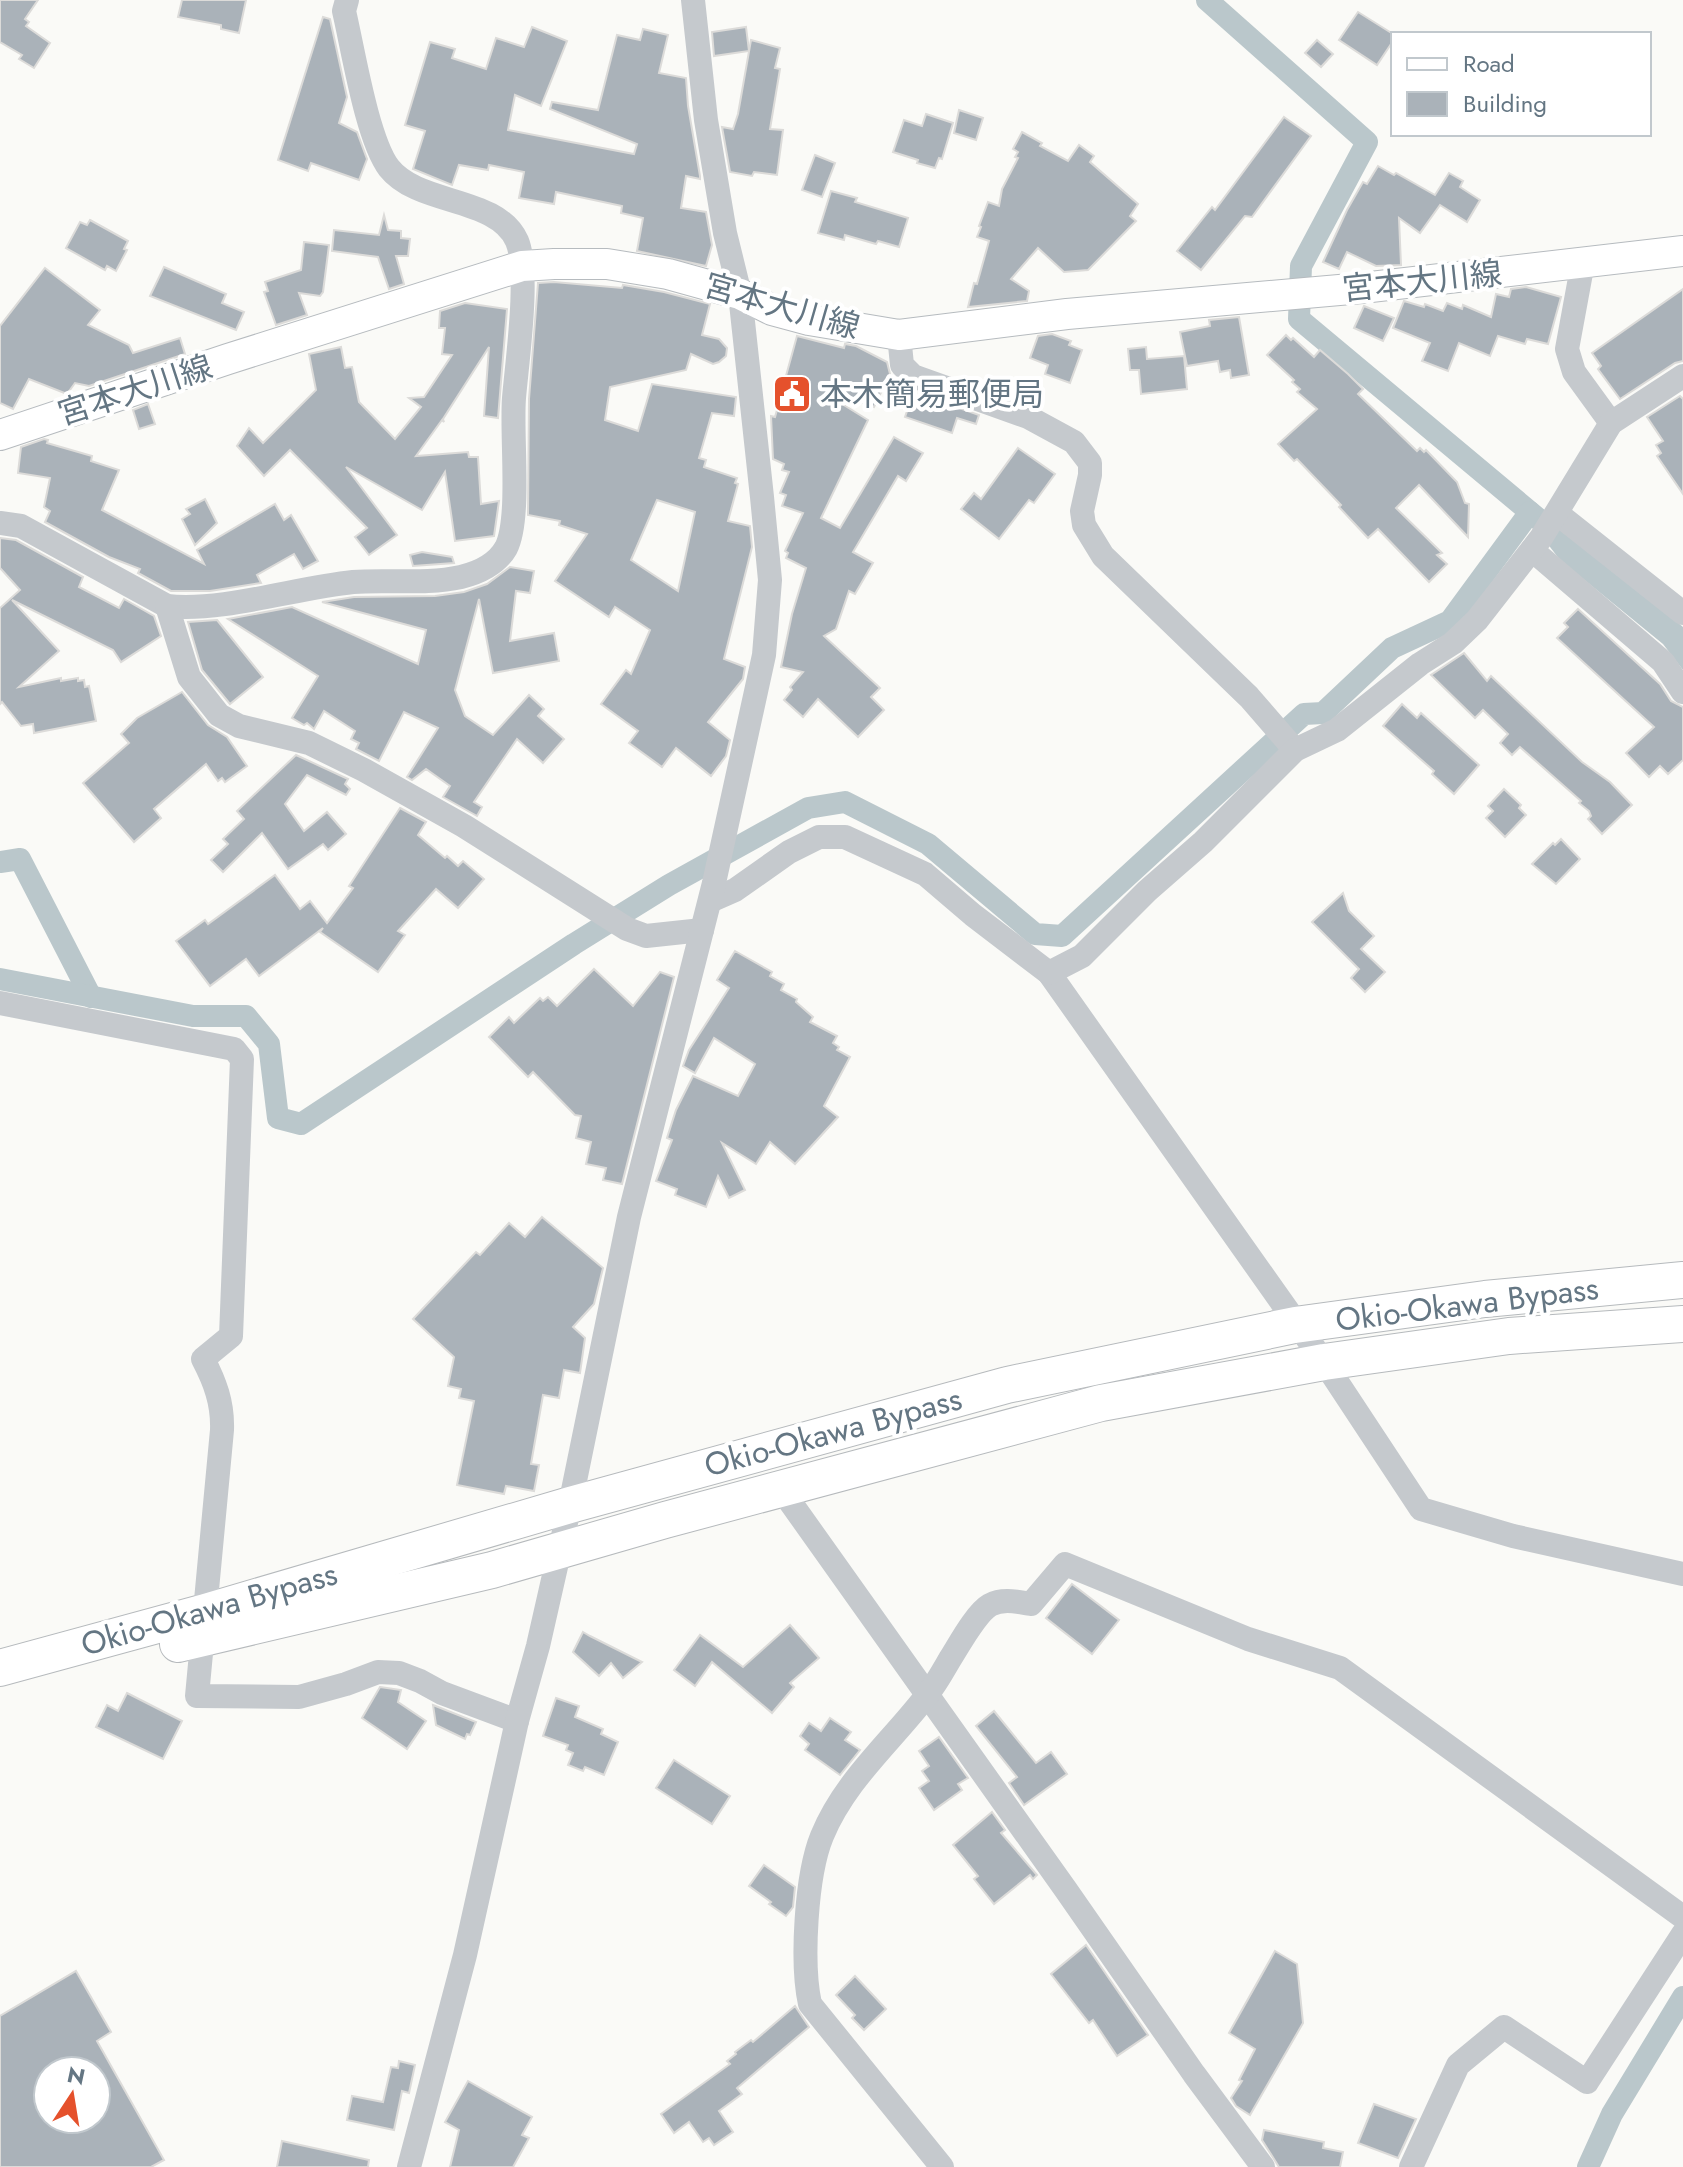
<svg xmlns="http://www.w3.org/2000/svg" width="1683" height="2167" font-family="Jost,'Noto Sans JP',sans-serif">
<rect width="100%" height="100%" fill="#fafaf7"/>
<polygon fill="#bac7cb" points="1557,529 1576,536 1683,627 1683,670 1663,644 1560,560 1547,543"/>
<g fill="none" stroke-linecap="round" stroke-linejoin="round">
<g stroke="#bac7cb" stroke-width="22">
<polyline points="1207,0 1367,142 1301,266 1299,319 1542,522"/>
<polyline points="0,862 20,859 91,997"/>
<polyline points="0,979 193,1016 246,1016 269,1044 278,1118 301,1124 574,944 669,885 808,808 845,802 928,844 1035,934 1062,936 1304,714 1323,713 1392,648 1450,621 1530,512"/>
<polyline points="1588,2167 1612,2114 1683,1997"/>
</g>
</g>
<g fill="#aab2b9" stroke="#dcdbd9" stroke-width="2" fill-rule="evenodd">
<polygon points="0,0 38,0 25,19 29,22 26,26 50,43 34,68 19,59 22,55 0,42"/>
<polygon points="182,0 246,0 239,33 221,29 221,25 178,17"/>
<polygon points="1358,12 1393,34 1393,41 1377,65 1339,40"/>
<polygon points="323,17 330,19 347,97 339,123 357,132 367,159 359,180 311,163 308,171 278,160"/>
<polygon points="532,27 567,41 541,106 515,95 508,130 634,154 637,144 550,109 552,102 598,110 617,35 640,40 643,29 668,35 659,73 686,78 688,106 700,176 700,179 686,176 681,208 706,212 712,245 706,266 637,251 643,218 621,213 622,206 556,192 554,204 519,198 524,172 489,165 488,170 459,165 452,185 413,169 425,131 405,125 430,42 455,49 452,58 486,69 496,38 524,47"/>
<polygon points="746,27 749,51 714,56 712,32"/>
<polygon points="751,40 780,48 775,68 780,69 770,129 783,130 777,175 754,172 752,176 730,172 722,127 733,129 738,114"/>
<polygon points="1317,40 1333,54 1321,67 1305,53"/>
<polygon points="959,110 983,118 976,140 954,133"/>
<polygon points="926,114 953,123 942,159 939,158 935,168 917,163 918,160 893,152 904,120 922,126"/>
<polygon points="1284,117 1311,136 1252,217 1245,216 1201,270 1177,251 1212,207 1215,210"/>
<polygon points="1022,132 1042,143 1040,146 1068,161 1079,145 1094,156 1090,162 1138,204 1130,216 1136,221 1088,270 1064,272 1038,248 1011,279 1029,291 1027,301 968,307 974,283 977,284 989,241 977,237 981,227 979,226 988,202 999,206 1002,189 1018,158 1015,157 1018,152 1013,149"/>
<polygon points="815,155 835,163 822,197 802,190"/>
<polygon points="1378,166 1394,175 1396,173 1435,195 1449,173 1463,181 1460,187 1480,200 1467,222 1440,205 1420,233 1399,218 1401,265 1376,266 1347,252 1339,269 1323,262 1347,210 1363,182 1367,184"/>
<polygon points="831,191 857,198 855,202 908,218 899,247 878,241 876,244 845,235 844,240 818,233"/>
<polygon points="384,215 388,230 401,231 401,238 410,239 408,256 396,256 404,284 389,289 378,257 332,251 334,230 379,235"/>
<polygon points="90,220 128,241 124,249 127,250 116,271 107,266 105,270 66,248 80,222 87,225"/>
<polygon points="304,242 329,245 323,292 320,296 299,293 307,315 276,325 264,292 268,291 265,282 301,270"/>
<polygon points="164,267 226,294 222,303 244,312 236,330 150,296"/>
<polygon points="45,268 100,310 88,325 129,345 133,353 180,338 185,354 89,386 75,383 67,394 29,379 13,409 0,403 0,326"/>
<path d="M554 282 622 288 623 285 664 292 710 304 702 335 719 339 727 348 726 356 719 362 713 364 691 354 686 370 610 387 605 420 638 431 652 384 736 397 734 416 712 413 699 458 706 460 704 467 737 478 735 483 738 484 728 521 750 526 752 547 724 659 745 667 743 679 708 722 730 740 726 756 711 776 676 748 662 767 629 743 638 731 601 704 626 670 631 674 650 630 615 607 609 617 555 581 587 534 559 525 560 521 528 515 529 399 538 283ZM657 500 695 512 678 591 631 560Z"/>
<polygon points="1526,287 1561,297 1548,344 1527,339 1525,344 1498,336 1490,356 1459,343 1448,371 1422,361 1430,343 1393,328 1404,301 1424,307 1425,304 1443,311 1447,303 1462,309 1463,305 1491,317 1496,294 1509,297 1511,289"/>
<polygon points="1683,289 1683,361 1675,363 1620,399 1598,369 1601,366 1592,353"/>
<polygon points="465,303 507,309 498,418 484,416 489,347 443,419 444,422 442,420 416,456 468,452 469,457 478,457 481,504 499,501 494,536 455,541 445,472 422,510 346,467 397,535 369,555 355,537 367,528 290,450 264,476 237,446 249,428 263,443 316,390 309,354 341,347 345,368 352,367 359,402 395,439 421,407 409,398 424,397 452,355 442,354 445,328 439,328 440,311"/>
<polygon points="1364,306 1394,318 1383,341 1354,328"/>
<polygon points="1239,317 1249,375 1231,378 1230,370 1220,372 1218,361 1187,366 1180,332 1210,326 1209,320"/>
<polygon points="1052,334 1071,341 1069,345 1082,350 1070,383 1045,374 1048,365 1030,358 1038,336"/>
<polygon points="1286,335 1291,340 1293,338 1314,357 1320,350 1348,374 1363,389 1358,394 1417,451 1420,448 1424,452 1426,450 1457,482 1465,503 1469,504 1468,537 1419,485 1396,508 1442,553 1437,555 1447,564 1429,582 1378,529 1368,538 1339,507 1341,505 1297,459 1294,461 1278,444 1317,409 1297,392 1300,389 1292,382 1294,380 1267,355"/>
<polygon points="797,336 844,348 845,344 856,346 887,362 890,374 874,407 847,397 844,405 868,420 821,518 840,528 894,437 923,453 906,481 898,476 853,552 873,563 855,594 849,591 836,629 824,636 880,688 871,697 884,710 858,737 818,699 803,717 784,700 792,690 790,687 803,672 781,667 792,614 806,568 786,558 788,553 785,551 803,513 782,506 786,495 780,493 789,472 782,470 784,464 773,459 771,416 775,417 779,403 806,407 781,394"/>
<polygon points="1146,347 1147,359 1184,356 1187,389 1141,394 1139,370 1130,370 1128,349"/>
<polygon points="920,394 979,415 976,424 957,418 952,433 905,417 912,397 918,398"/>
<polygon points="1680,396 1683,399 1683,494 1657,456 1661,453 1656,445 1663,441 1647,417"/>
<polygon points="148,404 155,424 139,429 133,410"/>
<polygon points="44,439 48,440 47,443 92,456 91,461 119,470 102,510 204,564 197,550 275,504 284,520 291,515 318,561 303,569 294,554 257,575 261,583 210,591 171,591 138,573 140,569 109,557 45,522 50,511 44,507 50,478 18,473 21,447"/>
<polygon points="1018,448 1055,474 1034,503 1029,500 999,539 961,509 974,493 981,499"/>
<polygon points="205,499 217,523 195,545 182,519 190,514 186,509"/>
<polygon points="0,538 16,540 83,577 79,587 119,608 124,599 154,616 161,636 121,662 113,650 12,600 59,651 19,687 61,678 61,681 78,678 78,681 84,680 85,687 89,686 96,721 34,733 33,724 21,726 2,702 0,704 0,608 20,590 0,568"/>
<polygon points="422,552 452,557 454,563 413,566 410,555"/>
<polygon points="510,567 534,571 530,593 516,591 510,641 554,633 559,661 493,673 479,599 455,690 465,716 493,735 529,695 544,709 538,716 564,739 543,763 517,739 474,802 482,807 477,816 443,797 450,786 426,769 412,780 407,777 438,728 404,712 379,761 356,749 359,743 351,739 355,731 324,711 314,729 307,723 304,725 292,718 318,676 228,619 292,607 418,664 426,630 322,602 354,597 435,596 464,592 487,584"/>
<polygon points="1578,609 1660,684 1671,701 1683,707 1683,760 1668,774 1660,766 1649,777 1626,753 1654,727 1557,638 1568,627 1564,623"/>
<polygon points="217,620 263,677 230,704 202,670 188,622"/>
<polygon points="1464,653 1487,681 1491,676 1582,762 1610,782 1632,805 1602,834 1588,819 1591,816 1589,811 1579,803 1581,801 1520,747 1512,755 1500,743 1508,734 1483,710 1475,718 1431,675"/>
<polygon points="182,692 208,725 227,737 247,766 225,782 222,778 218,781 206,764 154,809 161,818 134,842 83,783 129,743 121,734 137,718"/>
<polygon points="1402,704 1417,718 1421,713 1479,765 1454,794 1432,774 1434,771 1383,726"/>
<polygon points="296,755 348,779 345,784 350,789 346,795 307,775 285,804 304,831 327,812 346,834 328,850 323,844 288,869 262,833 223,872 211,860 228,844 223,839 244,819 237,811"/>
<polygon points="1504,789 1521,805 1519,808 1526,815 1505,837 1486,818 1493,811 1488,806"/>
<polygon points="400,808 426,822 418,835 445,858 447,856 458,866 463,861 484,879 458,908 436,889 398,931 405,935 378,972 320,932 323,928 259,976 246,959 210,986 176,941 205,920 208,924 275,875 300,909 310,901 327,923 353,888 349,886"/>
<polygon points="1561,839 1580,859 1556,884 1532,864 1553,843 1555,845"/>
<polygon points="1343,893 1349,911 1374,936 1361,949 1385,972 1365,992 1351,978 1359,969 1312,922"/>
<polygon points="735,951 772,972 770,976 784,984 781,990 797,999 796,1002 813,1017 810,1022 837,1036 833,1043 839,1047 837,1050 850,1057 824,1106 838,1117 795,1164 770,1142 756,1164 722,1143 745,1190 729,1198 718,1176 706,1207 675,1195 677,1189 656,1181 672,1140 667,1138 676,1110 693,1076 738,1096 755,1064 714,1038 695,1073 683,1066 689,1050 729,988 717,980"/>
<polygon points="594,969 633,1006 660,972 674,977 622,1184 603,1180 606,1168 586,1164 591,1142 576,1138 581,1116 575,1115 533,1072 528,1077 489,1037 509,1017 514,1023 540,998 543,1001 548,997 557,1006"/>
<polygon points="542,1217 603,1268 594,1304 573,1327 585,1338 580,1373 564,1370 559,1398 543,1395 531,1464 539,1465 534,1491 506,1486 504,1494 457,1485 474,1401 459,1398 461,1389 448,1386 454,1357 413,1319 476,1252 480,1255 509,1223 525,1237"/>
<polygon points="1072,1584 1119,1620 1092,1654 1046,1618"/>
<polygon points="790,1625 819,1658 790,1683 794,1687 772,1713 712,1662 695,1686 674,1670 700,1635 743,1667"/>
<polygon points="583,1632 590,1636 642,1662 623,1678 611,1663 599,1676 573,1652"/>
<polygon points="380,1687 401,1690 398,1702 426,1721 407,1749 362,1718"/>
<polygon points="127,1693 182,1721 163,1759 96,1727 107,1705 118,1711"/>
<polygon points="556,1698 579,1706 575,1717 603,1729 601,1734 618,1742 604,1775 585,1767 583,1771 568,1765 573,1753 566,1750 568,1745 543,1736"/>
<polygon points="433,1705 476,1722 470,1735 467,1734 465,1739 436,1725"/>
<polygon points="994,1711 1036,1763 1051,1752 1067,1774 1024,1805 1009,1783 1017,1777 976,1726"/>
<polygon points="830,1718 851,1732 845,1740 860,1750 840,1775 805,1750 809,1744 800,1736 809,1723 821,1731"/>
<polygon points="939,1737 968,1778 958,1784 962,1790 934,1810 919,1788 929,1781 922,1771 929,1766 919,1751"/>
<polygon points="674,1760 730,1796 712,1824 656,1788"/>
<polygon points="992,1812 1005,1830 1001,1833 1037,1875 1033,1879 1030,1875 994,1904 974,1879 978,1876 953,1845"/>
<polygon points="764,1865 795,1887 793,1907 786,1916 769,1904 771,1902 749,1886"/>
<polygon points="1086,1945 1148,2035 1117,2056 1093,2020 1089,2023 1051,1974"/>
<polygon points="1275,1951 1297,1964 1303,2023 1250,2115 1236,2106 1231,2098 1242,2081 1239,2080 1255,2049 1229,2033"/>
<path d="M76 1971 111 2032 97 2041 164 2160 151 2167H0V2016ZM48 2071H96V2119H48Z"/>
<polygon points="855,1976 886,2009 864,2030 852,2018 855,2015 836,1995"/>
<polygon points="795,2006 809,2027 737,2088 742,2094 719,2111 733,2132 714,2145 709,2138 703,2142 689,2122 674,2133 661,2114 730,2064 727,2061 736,2054 735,2052 751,2040 753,2042"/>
<polygon points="399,2061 415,2065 409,2093 402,2091 394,2130 347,2120 352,2096 383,2102 391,2067 398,2068"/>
<polygon points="468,2081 532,2117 522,2135 529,2138 513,2167 450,2167 459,2130 445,2122"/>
<polygon points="1374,2104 1416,2119 1398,2158 1358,2143"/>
<polygon points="1264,2130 1324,2142 1323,2148 1343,2152 1340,2167 1279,2167 1262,2140"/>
<polygon points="282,2141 369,2160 368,2167 277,2167"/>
</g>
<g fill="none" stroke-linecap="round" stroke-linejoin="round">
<defs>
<polyline id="major" points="0,435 228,359 522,266 554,264 607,264 668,274 740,294 772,310 809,320 899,335 1067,314 1362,288 1683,251"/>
<g id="highway">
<polyline points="178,1644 492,1570 665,1520 1101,1403 1324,1362 1509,1336 1683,1324"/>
<polyline points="0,1668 205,1612 570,1505 1007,1385 1295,1325 1485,1299 1683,1280"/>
</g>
</defs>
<use href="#major" stroke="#b6bbbf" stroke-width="32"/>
<use href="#highway" stroke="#b6babd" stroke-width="38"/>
<g stroke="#c5c9cd" stroke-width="24">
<polyline points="1583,262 1567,349 1574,372 1611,423"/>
<polyline points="899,335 902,365 913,376 1028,417 1074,442 1090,463 1090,475 1082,511 1084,525 1103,556 1249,697 1295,750"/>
<polyline points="1558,514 1683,613"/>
<path d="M0 523 21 526 167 606C223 612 295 588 353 582 389 579 425 585 461 577 478 573 497 564 506 548 521 519 511 435 514 398 517 362 530 272 517 241 497 196 419 206 389 168 367 139 353 49 344 11L347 0"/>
<polyline points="1532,550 1663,662 1683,692"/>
<polyline points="167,606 189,677 219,715 239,726 309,743 364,770 464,826 627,929 646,936 702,930"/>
<polyline points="710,901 735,890 789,852 819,837 845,837 925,874 973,915 1049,973 1324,1362 1421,1509 1513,1536 1683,1574"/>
<polyline points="1049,973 1082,956 1147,891 1203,842 1295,750 1337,730 1420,664 1453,643 1477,620 1541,538 1611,423 1683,376"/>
<path d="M0 1003 234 1049 242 1059 231 1336 203 1359C215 1382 223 1403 222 1430L197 1696 299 1697 346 1684 378 1672 399 1673 420 1681 442 1693 517 1721"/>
<polyline points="781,1489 1066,1890 1194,2074 1263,2167"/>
<polyline points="409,2167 465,1955 517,1721 538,1646 570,1505 629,1217 714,883 764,655 770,580 762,497 740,294 725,233 706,120 693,0"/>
<path d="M942 2167 810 2004C801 1963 806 1875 822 1836 845 1780 892 1741 927 1695 936 1684 943 1671 950 1659 959 1645 976 1613 990 1605 1003 1598 1018 1602 1031 1604L1065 1564 1248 1639 1340 1668 1683 1917"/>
<polyline points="1411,2167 1458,2065 1504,2027 1587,2082 1683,1934"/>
</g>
<use href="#major" stroke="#fff" stroke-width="30"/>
<use href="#highway" stroke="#fff" stroke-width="36"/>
</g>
<defs>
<symbol id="civic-square" viewBox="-11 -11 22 22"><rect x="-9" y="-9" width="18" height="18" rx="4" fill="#e5512c" stroke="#fff"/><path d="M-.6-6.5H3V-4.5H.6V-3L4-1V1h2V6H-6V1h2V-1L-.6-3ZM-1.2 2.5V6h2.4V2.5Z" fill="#fff"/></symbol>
</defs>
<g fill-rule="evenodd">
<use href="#civic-square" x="770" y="372" width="44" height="44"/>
</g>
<g text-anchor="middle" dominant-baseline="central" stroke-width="8" stroke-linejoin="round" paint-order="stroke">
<g font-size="32" fill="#647683" stroke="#fff">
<text transform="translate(1422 281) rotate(-6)">宮本大川線</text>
<text transform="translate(782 306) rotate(16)">宮本大川線</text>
<text transform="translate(135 390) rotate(-18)">宮本大川線</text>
<text transform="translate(1467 1304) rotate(-7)">Okio-Okawa Bypass</text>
<text transform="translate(833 1432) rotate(-15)">Okio-Okawa Bypass</text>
<text transform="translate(209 1609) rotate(-16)">Okio-Okawa Bypass</text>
</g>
<g font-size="32" fill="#647683" stroke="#fff" text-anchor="start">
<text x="820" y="394">本木簡易郵便局</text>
</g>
</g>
<rect x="1391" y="32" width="260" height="104" fill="#ffffff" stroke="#c1c8cd" stroke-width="2"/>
<rect x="1407" y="58" width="40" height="12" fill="#ffffff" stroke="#c1c8cd" stroke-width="2"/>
<text x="1463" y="72" font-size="24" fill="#647683">Road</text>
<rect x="1407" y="92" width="40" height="24" fill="#aab2b9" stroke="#c1c8cd" stroke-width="2"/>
<text x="1463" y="112" font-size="24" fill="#647683">Building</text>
<g transform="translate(72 2095) rotate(12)"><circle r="38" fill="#ffffff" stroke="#c1c8cd" stroke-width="2"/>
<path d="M0-6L14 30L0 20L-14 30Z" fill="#e5512c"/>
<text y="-12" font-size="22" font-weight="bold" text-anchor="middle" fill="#647683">N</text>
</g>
</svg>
